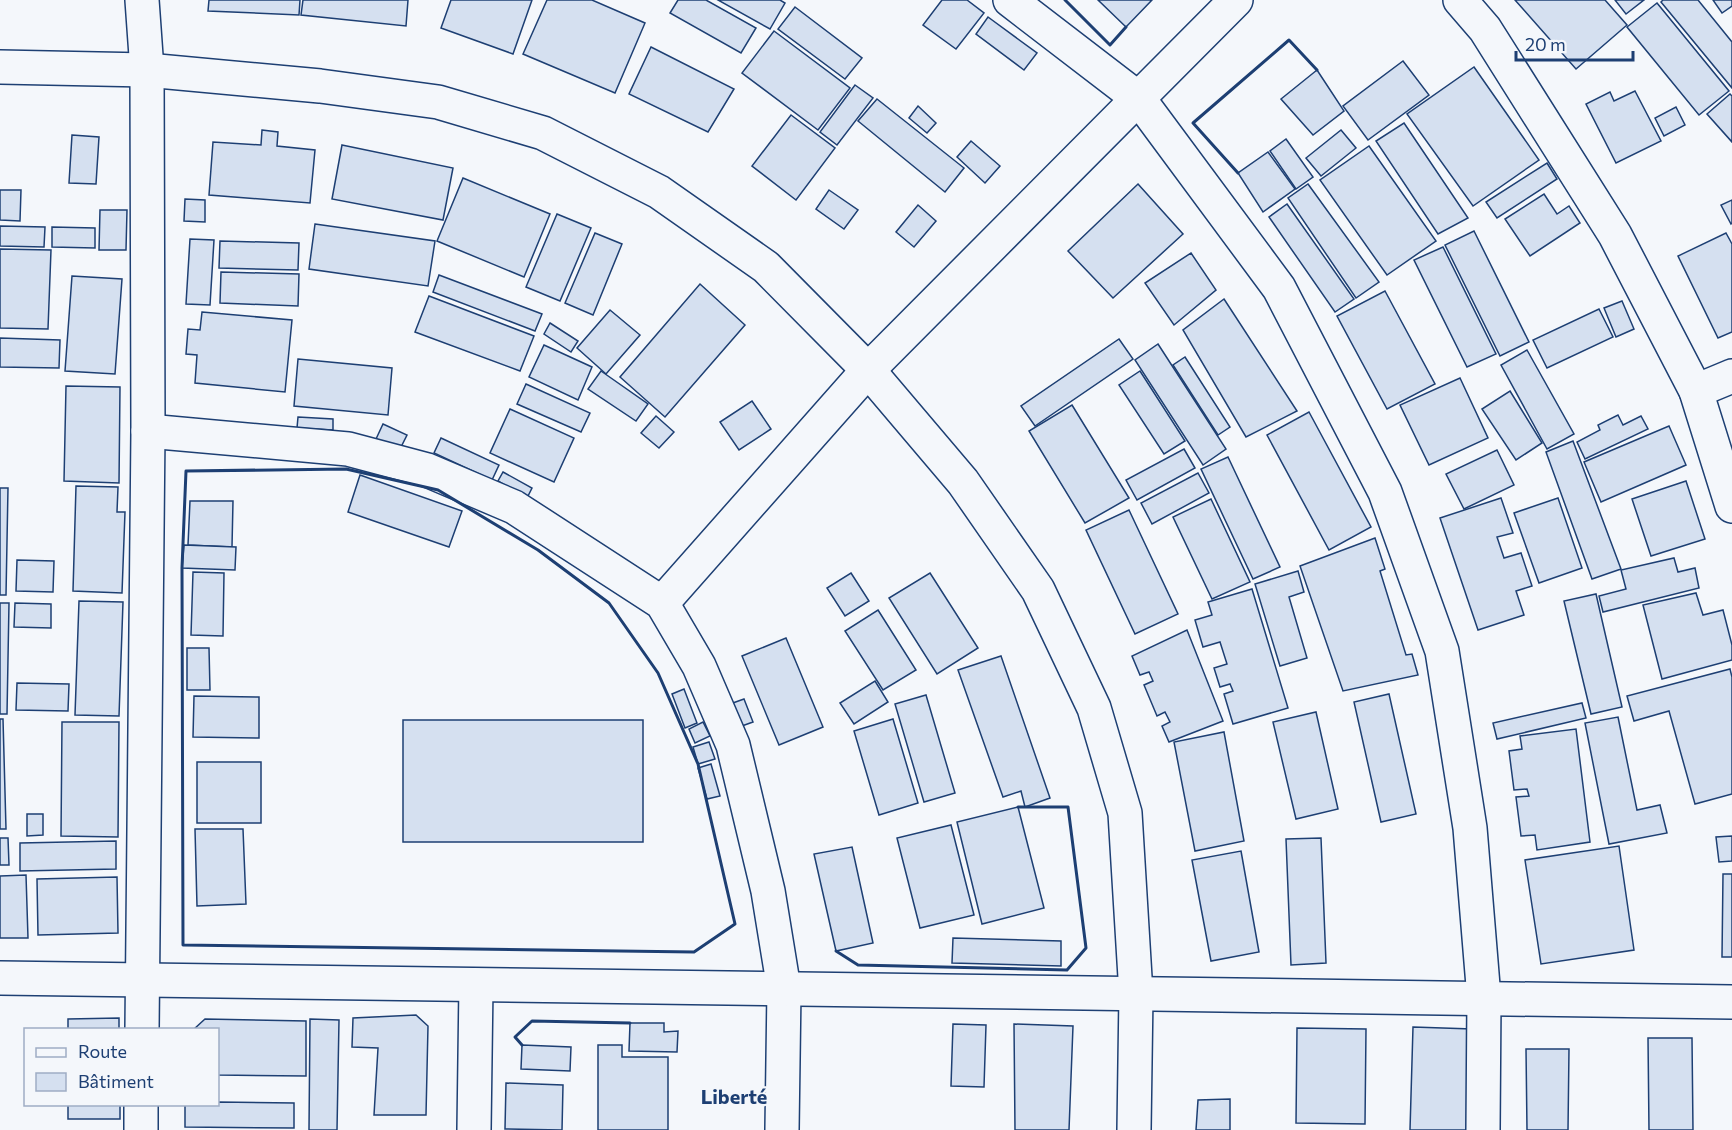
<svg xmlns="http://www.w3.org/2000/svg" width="1732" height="1130" font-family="Commissioner,sans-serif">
<rect width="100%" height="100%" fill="#f4f7fb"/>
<g fill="#d5e0f0" stroke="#1d3f73" stroke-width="1.5">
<polygon points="209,0 300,0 299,15 208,11"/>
<polygon points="303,0 408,0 406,26 301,15"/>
<polygon points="451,0 532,0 513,54 441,28"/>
<polygon points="547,0 592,0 645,23 615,93 523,54"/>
<polygon points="678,0 706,0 756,28 741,53 670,13"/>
<polygon points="718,0 780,0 785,3 770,29"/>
<polygon points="942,0 967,0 984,13 956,49 923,25"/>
<polygon points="1098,0 1152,0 1126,27"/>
<polygon points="1515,0 1605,0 1627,25 1576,69"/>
<polygon points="1615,0 1644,0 1626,14"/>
<polygon points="1663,0 1698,0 1732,42 1732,88 1661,2"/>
<polygon points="1713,0 1732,0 1732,6 1722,13"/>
<polygon points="1657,3 1729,91 1699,115 1627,27"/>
<polygon points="795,7 862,58 845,79 778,29"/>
<polygon points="988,17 1037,53 1024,70 976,34"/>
<polygon points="774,31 850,88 818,130 742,73"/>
<polygon points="651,47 734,89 708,132 629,94"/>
<polygon points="1403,61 1429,95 1368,140 1343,106"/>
<polygon points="1474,67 1539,160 1473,206 1407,114"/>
<polygon points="1317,70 1344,111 1313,135 1281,99"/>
<polygon points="855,85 873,98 837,145 820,132"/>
<polygon points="1635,91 1661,141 1616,163 1586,104 1610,92 1614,101"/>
<polygon points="1730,94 1732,96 1732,142 1707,114"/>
<polygon points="877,99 964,168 945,192 858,121"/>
<polygon points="918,106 936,123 927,133 909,118"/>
<polygon points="1676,107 1685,125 1664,136 1655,118"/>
<polygon points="791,115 835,148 796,200 752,166"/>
<polygon points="1404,123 1468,218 1438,234 1376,141"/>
<polygon points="262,130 278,132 277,146 315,150 310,203 209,195 213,142 261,145"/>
<polygon points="1341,130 1356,148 1321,176 1306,158"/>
<polygon points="72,135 99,137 96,184 69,183"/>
<polygon points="1286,139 1313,177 1296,189 1270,151"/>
<polygon points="971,141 1000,166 985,183 957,157"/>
<polygon points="342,145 453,168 443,220 332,199"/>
<polygon points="1369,146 1436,241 1387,275 1320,180"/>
<polygon points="1268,152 1295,189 1263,212 1238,173"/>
<polygon points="1547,163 1557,179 1497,218 1486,202"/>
<polygon points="463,178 550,214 524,277 437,241"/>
<polygon points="1138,184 1183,234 1113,298 1068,251"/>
<polygon points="1308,184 1379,282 1356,298 1288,198"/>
<polygon points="0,190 21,190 20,221 0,220"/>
<polygon points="829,190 858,210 844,229 816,209"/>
<polygon points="1544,194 1557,214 1569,206 1580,223 1530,256 1505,219"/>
<polygon points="185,199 205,200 205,222 184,221"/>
<polygon points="1732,200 1732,223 1731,224 1721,205"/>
<polygon points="1287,204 1354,299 1335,312 1269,217"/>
<polygon points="918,205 936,221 914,247 896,232"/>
<polygon points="100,210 127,210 126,250 99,250"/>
<polygon points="557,214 591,228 560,301 526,287"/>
<polygon points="315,224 435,241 428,286 309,269"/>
<polygon points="0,226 45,227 44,247 0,246"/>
<polygon points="52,227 95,228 95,248 52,247"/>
<polygon points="1474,231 1529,342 1500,356 1445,245"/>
<polygon points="595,233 622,244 593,315 565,303"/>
<polygon points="1726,233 1732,244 1732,332 1718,338 1678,256"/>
<polygon points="190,239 214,240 210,305 186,304"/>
<polygon points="220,241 299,243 298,270 219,268"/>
<polygon points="1443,247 1496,354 1467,367 1414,260"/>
<polygon points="0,249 51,250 48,329 0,328"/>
<polygon points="1191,253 1216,290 1174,325 1145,283"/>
<polygon points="221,272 299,274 298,306 220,303"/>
<polygon points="439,275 542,314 535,331 433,292"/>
<polygon points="72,276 122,279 115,374 65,371"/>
<polygon points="700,284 745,325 665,417 620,377"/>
<polygon points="1385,291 1435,384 1387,409 1337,316"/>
<polygon points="429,296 534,336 520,371 415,332"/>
<polygon points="1224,299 1297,411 1246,437 1183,330"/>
<polygon points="1622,301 1634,329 1616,337 1604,308"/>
<polygon points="1599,309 1613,337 1547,368 1533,340"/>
<polygon points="610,310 640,335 606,374 577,348"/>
<polygon points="202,312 292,320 285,392 195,383 197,355 186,354 188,329 200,330"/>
<polygon points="550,323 578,341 571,352 544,334"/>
<polygon points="0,338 60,340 59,368 0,367"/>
<polygon points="1119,339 1133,359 1035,426 1021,406"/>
<polygon points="1158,344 1226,449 1203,465 1135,360"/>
<polygon points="544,345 592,367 578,400 529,377"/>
<polygon points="1527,350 1574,434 1547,449 1501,365"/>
<polygon points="1185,357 1230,427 1218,435 1173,365"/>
<polygon points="298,359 392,368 388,415 294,406"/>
<polygon points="601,371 648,404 636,421 588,389"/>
<polygon points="1140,371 1185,441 1164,454 1119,385"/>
<polygon points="1460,378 1488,438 1429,465 1400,405"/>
<polygon points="526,384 590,413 581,432 517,404"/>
<polygon points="66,386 120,387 119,483 64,481"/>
<polygon points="1510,391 1542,443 1516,460 1482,409"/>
<polygon points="752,401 771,429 739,450 720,422"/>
<polygon points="1072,405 1129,498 1085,523 1029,431"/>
<polygon points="510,409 574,438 554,482 490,453"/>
<polygon points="1309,412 1371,527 1329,550 1267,435"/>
<polygon points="1618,415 1623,425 1641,416 1648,429 1585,459 1577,442 1600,430 1598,425"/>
<polygon points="656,416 674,432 659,448 641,433"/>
<polygon points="298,417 333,419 333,430 297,428"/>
<polygon points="383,424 407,435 400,449 376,439"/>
<polygon points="1669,426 1686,465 1601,502 1584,462"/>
<polygon points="441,438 499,465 492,480 434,453"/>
<polygon points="1573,441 1621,569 1592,579 1546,452"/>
<polygon points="1184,449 1195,468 1137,500 1126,480"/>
<polygon points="1497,450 1514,485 1464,509 1446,474"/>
<polygon points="1228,457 1280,567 1253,579 1201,469"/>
<polygon points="503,472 532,488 527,498 498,481"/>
<polygon points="1198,473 1209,493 1152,524 1141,503"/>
<polygon points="360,475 462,511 449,547 348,512"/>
<polygon points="1686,481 1705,539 1651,556 1632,499"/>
<polygon points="76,486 118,487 117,512 125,512 122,593 73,591"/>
<polygon points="0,488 8,488 6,595 0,595"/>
<polygon points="1501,498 1513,533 1497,537 1504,558 1521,553 1532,586 1516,591 1524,615 1478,630 1440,518"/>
<polygon points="1558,498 1582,568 1539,583 1514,513"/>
<polygon points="1211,499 1250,582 1212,599 1173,517"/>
<polygon points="190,501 233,501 232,547 188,545"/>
<polygon points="1129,510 1178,614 1135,634 1086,530"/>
<polygon points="1375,538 1385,569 1380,571 1406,655 1412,654 1418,675 1343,691 1300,566"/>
<polygon points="184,545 236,547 235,570 182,568"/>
<polygon points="1674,558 1678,572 1695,568 1699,588 1603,612 1599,596 1626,589 1621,570"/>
<polygon points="17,560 54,561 53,592 16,591"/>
<polygon points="1298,571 1304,592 1289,597 1307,658 1280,666 1255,584"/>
<polygon points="193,572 224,573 223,636 191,635"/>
<polygon points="851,573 869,601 845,616 827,588"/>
<polygon points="930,573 978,648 937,674 889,598"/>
<polygon points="1252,589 1288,708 1233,724 1224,694 1233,691 1230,684 1220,687 1214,668 1227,664 1220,642 1203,647 1195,620 1212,615 1208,602"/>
<polygon points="1696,593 1703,615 1723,610 1732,645 1732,660 1662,679 1643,605"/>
<polygon points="1596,594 1622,707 1591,714 1564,601"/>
<polygon points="79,601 123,602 119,716 75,715"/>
<polygon points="0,603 9,603 7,714 0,714"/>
<polygon points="15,603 51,604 51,628 14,627"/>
<polygon points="878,610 916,670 883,690 845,631"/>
<polygon points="1187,630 1223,721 1169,742 1162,726 1170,722 1165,712 1157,716 1144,685 1153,681 1149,672 1140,675 1132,656"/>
<polygon points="786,638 823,727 779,745 742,656"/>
<polygon points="187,648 209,648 210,690 187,690"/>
<polygon points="1001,656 1050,798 1025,807 1021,791 1003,797 958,670"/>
<polygon points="1730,669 1732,677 1732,794 1695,804 1669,711 1634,721 1627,696"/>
<polygon points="875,681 888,702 854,724 840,703"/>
<polygon points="17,683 69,684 68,711 16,710"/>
<polygon points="684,689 697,723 685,728 672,694"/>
<polygon points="1389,694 1416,814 1381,822 1354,702"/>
<polygon points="926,695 955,793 924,802 895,704"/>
<polygon points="194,696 259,697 259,738 193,737"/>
<polygon points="744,699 753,722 739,727 730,704"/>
<polygon points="1582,703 1586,718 1497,739 1493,723"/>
<polygon points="1316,712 1338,809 1296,819 1273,722"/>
<polygon points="1618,717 1637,810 1660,805 1667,833 1609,844 1585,723"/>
<polygon points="0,719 3,719 6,829 0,829"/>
<polygon points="893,719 918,803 879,815 854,731"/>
<rect x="403" y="720" width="240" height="122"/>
<polygon points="62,722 119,722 118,837 61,836"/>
<polygon points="703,722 710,736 695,743 689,729"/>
<polygon points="1576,729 1590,842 1537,850 1535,835 1521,836 1516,797 1529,796 1527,789 1514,790 1509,751 1522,749 1520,736"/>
<polygon points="1224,732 1244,841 1195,851 1174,742"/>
<polygon points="709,742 715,759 698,764 693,747"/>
<rect x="197" y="762" width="64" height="61"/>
<polygon points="711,764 720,796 707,799 698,768"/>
<polygon points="1018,807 1044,908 982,924 957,822"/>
<polygon points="27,814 43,814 43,835 27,836"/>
<polygon points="951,825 974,915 920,928 897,838"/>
<polygon points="195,829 243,829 246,904 197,906"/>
<polygon points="1732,836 1732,861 1719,862 1716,837"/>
<polygon points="0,838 8,838 9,865 0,865"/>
<polygon points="1321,838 1326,963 1291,965 1286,839"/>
<polygon points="116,841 116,869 20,871 20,843"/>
<polygon points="1619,846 1634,950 1541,964 1525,860"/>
<polygon points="852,847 873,943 836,951 814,854"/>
<polygon points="1241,851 1259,952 1211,961 1192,860"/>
<polygon points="1723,874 1732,874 1732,957 1722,957"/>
<polygon points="26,875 28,938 0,938 0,876"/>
<polygon points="117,877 118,933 38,935 37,879"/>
<polygon points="953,938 1061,941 1061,966 952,963"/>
<polygon points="416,1015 428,1026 426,1115 374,1115 378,1048 352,1047 353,1018"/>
<polygon points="119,1018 119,1030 68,1030 68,1019"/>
<polygon points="205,1019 306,1021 306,1076 218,1075 218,1030 193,1030"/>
<polygon points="310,1019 339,1020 337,1130 309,1130"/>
<polygon points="630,1023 664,1023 664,1032 678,1031 677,1052 629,1051"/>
<polygon points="953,1024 986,1025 984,1087 951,1086"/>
<polygon points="1014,1024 1073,1026 1069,1130 1015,1130"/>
<polygon points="1413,1027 1472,1029 1469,1130 1410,1130"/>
<polygon points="1297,1028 1366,1029 1365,1124 1296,1123"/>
<polygon points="1648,1038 1692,1038 1693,1130 1649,1130"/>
<polygon points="522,1045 571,1047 570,1071 521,1069"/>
<polygon points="598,1045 622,1045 622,1057 668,1057 668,1130 598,1130"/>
<polygon points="1526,1049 1569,1049 1568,1130 1527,1130"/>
<polygon points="506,1083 563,1085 562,1130 505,1129"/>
<polygon points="1230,1099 1230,1130 1196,1130 1198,1100"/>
<polygon points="218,1102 294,1103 294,1128 185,1127 185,1104 218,1104"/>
<rect x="68" y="1104" width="52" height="15"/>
</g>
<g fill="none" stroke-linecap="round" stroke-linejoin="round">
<defs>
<g id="minor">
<polyline points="1010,0 1139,99 1279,288 1385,492 1442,651 1470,828 1484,998 1483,1130"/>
<polyline points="1460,0 1485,29 1615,235 1696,391 1732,506"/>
<polyline points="0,67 147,70 320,86 438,102 543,133 659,192 766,267 868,370 963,482 1038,590 1094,708 1125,813 1136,994 1134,1130"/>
<polyline points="1696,391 1732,376"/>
<polyline points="148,431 348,449 427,470 514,507 662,603 699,666 733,745 768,891 784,989 782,1130"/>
<polyline points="662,603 868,370 1236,0"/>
<polyline points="0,978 1732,1002"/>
<polyline points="142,1030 148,431 147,70 142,0"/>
<polyline points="141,1130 141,1104"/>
<polyline points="474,1130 476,985"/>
</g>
</defs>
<use href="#minor" stroke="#1d3f73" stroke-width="36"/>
<use href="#minor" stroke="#f4f7fb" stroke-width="33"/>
<g stroke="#1d3f73" stroke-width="3">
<polyline points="1065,0 1110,45 1126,27"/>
<polyline points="1238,173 1193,123 1289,40 1317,70"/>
<polygon points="346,469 438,490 538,550 609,603 658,673 698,764 735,924 694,952 183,945 182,568 186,471"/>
<polyline points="836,951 858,965 1067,970 1086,948 1068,807 1018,807"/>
<polyline points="522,1045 515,1037 532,1021 630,1023"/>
</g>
</g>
<g text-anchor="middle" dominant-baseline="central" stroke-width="4.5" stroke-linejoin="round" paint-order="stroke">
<g font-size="20" font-weight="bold" fill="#1d3f73" stroke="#f4f7fb">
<text x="734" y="1096">Liberté</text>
</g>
</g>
<rect x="24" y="1028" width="195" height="78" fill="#f4f7fb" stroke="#9eadc5" stroke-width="1.5"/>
<rect x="36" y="1048" width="30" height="9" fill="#f4f7fb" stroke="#9eadc5" stroke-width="1.5"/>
<text x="78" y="1058" font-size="18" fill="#1d3f73">Route</text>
<rect x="36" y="1073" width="30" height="18" fill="#d5e0f0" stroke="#9eadc5" stroke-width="1.5"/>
<text x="78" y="1088" font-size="18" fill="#1d3f73">Bâtiment</text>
<path d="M1516 51v9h117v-9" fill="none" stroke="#1d3f73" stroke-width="3"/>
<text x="1525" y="51" font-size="18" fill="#1d3f73" stroke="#f4f7fb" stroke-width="4.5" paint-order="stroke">20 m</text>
</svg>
